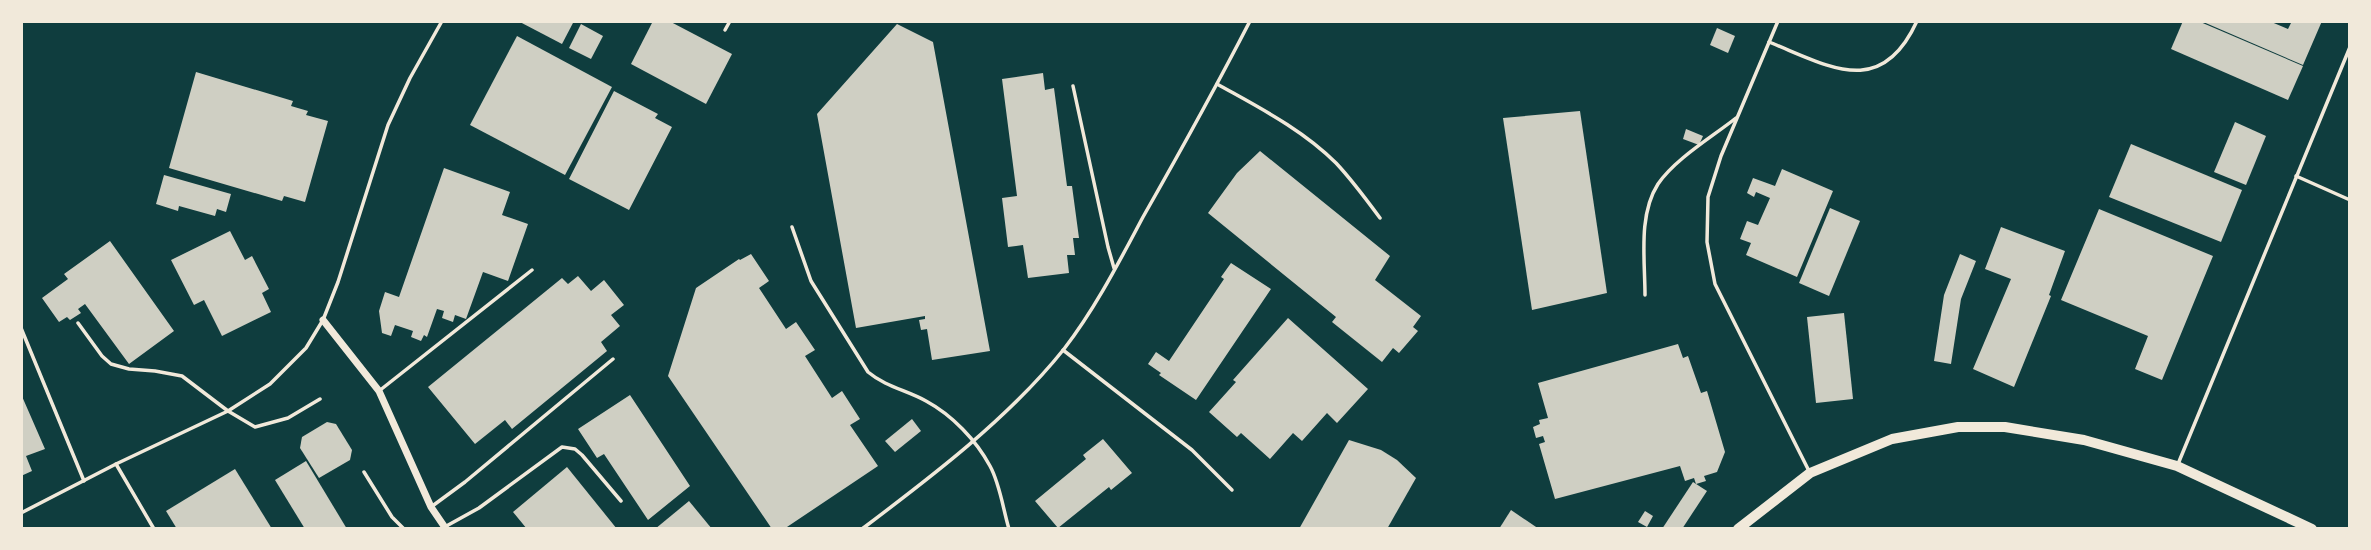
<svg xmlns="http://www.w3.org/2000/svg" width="2371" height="550" font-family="Inter,sans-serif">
<rect width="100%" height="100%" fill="#0f3d3e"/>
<g fill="#cfcfc3">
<polygon points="518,21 574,21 562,44"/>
<polygon points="653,21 669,21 732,54 706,104 631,64"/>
<polygon points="2183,21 2198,21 2303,66 2288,100 2171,49"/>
<polygon points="2201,21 2269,21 2288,29 2292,21 2322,21 2303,65"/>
<polygon points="581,24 603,36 591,59 569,48"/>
<polygon points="897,24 933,42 990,351 932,360 927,329 921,330 919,320 925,319 925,316 856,328 817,114"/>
<polygon points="1717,28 1735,36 1728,53 1710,45"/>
<polygon points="517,36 612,87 565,175 470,125"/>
<polygon points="196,72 293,101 291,106 308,111 306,115 328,121 305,202 284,196 282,201 169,168"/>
<polygon points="1043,73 1045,90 1054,88 1067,186 1072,186 1079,238 1073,238 1075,255 1067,255 1069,273 1028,278 1023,245 1008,247 1002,198 1017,196 1002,79"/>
<polygon points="614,91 658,114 655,118 672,127 629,210 569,179"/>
<polygon points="1580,111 1607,293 1532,310 1503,118"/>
<polygon points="2235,122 2266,136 2246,185 2214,172"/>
<polygon points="1686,129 1703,136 1699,145 1683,139"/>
<polygon points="2131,144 2242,190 2221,242 2109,197"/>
<polygon points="1260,151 1390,256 1375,280 1421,316 1413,327 1418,331 1399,353 1393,348 1382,362 1332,322 1336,317 1208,213 1237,173"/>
<polygon points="444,168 510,192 502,215 528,224 508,281 483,272 466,319 455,315 453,322 442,318 444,311 437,309 427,337 424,335 421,341 411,337 413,331 395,325 391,336 382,333 379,311 385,292 399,297"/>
<polygon points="1782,169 1833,191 1797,277 1746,255 1751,243 1740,239 1747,221 1758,225 1770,198 1756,192 1754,197 1747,193 1753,178 1775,186"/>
<polygon points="164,175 231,194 226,212 217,209 215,216 179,206 178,211 156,204"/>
<polygon points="1830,208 1860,221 1829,296 1799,283"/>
<polygon points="2099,209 2213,256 2162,380 2135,369 2148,336 2061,300"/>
<polygon points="2001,227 2065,251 2049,295 2051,296 2014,387 1973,369 2011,279 1985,269"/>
<polygon points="230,231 245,260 252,256 269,289 262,293 271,312 222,336 204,300 194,305 171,260"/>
<polygon points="110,241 174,331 129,364 85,304 78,309 81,313 70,320 67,317 59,322 42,298 68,279 64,274"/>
<polygon points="751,254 769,281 759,288 786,329 796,322 815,350 805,356 832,398 842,391 860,419 850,425 878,466 784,529 772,529 668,376 696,288 739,259 740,260"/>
<polygon points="1960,254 1976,261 1961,299 1951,364 1934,361 1944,295"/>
<polygon points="1231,263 1271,289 1196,400 1159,375 1161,373 1148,364 1156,352 1169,361 1224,279 1221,277"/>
<polygon points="578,276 591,291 604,280 624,305 611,315 620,326 601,342 607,351 512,429 505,420 475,444 428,387 562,278 568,284"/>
<polygon points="1844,313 1853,399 1816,403 1807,317"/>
<polygon points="1288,318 1368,389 1337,423 1327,413 1302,441 1293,433 1270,459 1241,433 1237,437 1209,412 1236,382 1233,380"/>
<polygon points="1678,344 1683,358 1688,356 1701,393 1707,391 1725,452 1717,472 1704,476 1706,481 1696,484 1694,478 1685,481 1680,466 1555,499 1539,444 1545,442 1543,436 1536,438 1533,427 1540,424 1539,420 1548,418 1538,383"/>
<polygon points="21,394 45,449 26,456 32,471 21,476"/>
<polygon points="630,395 690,486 648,520 604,454 597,458 578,429"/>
<polygon points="912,419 921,431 895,452 885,441"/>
<polygon points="327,422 336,424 352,450 350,460 319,478 300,448 302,437"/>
<polygon points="1103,439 1132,473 1111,490 1109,487 1058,528 1035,501 1086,459 1083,455"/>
<polygon points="1349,440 1381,450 1397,460 1416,478 1387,529 1299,529"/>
<polygon points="306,461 347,529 305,529 275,480"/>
<polygon points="567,467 617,529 527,529 513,512"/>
<polygon points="235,469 272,529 177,529 166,511"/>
<polygon points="1693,482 1707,491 1682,529 1662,529"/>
<polygon points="689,501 712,529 655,529"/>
<polygon points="1511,510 1539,529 1499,529"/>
<polygon points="1645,511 1653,516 1647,527 1638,522"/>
</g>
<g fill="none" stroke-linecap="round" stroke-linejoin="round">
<g stroke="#f1e9da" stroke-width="3.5">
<polyline points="1778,21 1721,156 1708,197 1707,242 1715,284 1809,471"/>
<polyline points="725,30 730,21"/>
<path d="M1769 42C1829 66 1881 100 1917 21"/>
<path d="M1217 84C1258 107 1302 129 1336 163 1352 180 1366 199 1380 218"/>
<polyline points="1073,86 1108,247 1114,268"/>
<polyline points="2296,176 2350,200"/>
<path d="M792 227 811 281 868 372C886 387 906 390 926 401 952 415 976 440 990 466 1000 484 1003 509 1009 529"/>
<path d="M1645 295C1645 260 1638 215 1658 184 1675 159 1712 137 1736 118"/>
<polyline points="78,323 102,356 111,364 129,369 155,371 182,376 228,411 255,427 288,418 320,399"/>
<polyline points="21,328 84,481"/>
<polyline points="1063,350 1192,450 1232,490"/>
<polyline points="379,391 532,270"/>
<polyline points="116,464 154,529"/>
<polyline points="2178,464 2350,47"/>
<polyline points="364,472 392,517 404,529"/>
<polyline points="431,507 465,482 613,359"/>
<polyline points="21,513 116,464 228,411 270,384 306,348 323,320 338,282 388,125 410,78 442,21"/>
<polyline points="441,529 479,508 562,447 575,449 582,455 621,501"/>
<path d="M862 529C931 477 1009 418 1064 349 1095 309 1119 262 1143 217 1180 152 1216 87 1250 21"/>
</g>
<polyline stroke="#f1e9da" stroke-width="7" points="323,320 379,391 431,507 446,529"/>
<polyline stroke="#f1e9da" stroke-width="10" points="1738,529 1810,473 1892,439 1958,427 2005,427 2084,440 2177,466 2312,529"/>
</g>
<rect width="2371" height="550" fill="none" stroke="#f1e9da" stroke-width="46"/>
</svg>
